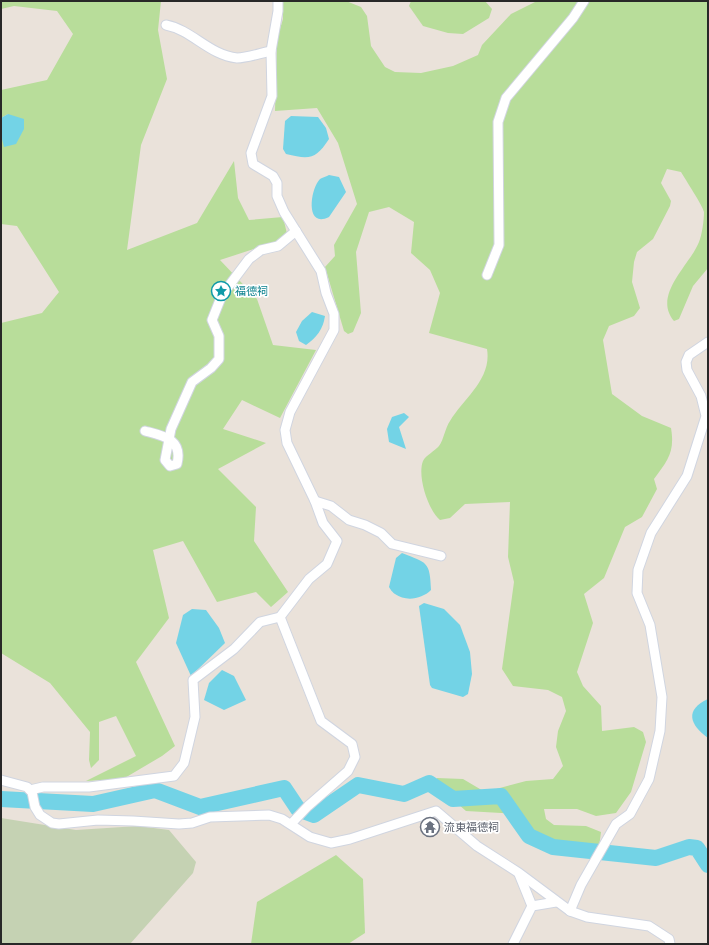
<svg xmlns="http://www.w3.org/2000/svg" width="709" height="945" font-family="Quicksand,'Noto Sans TC',sans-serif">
<rect width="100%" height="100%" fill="#eae2da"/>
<g fill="#b8dd9a">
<polygon points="1,1 161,1 158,30 167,79 141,145 127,250 197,223 234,161 238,198 249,220 283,217 288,238 220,260 257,299 273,345 316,350 280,418 242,400 223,429 266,443 218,469 256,507 254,541 288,592 271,607 256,592 217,602 183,541 153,550 169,618 136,662 175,746 162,756 123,779 86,781 136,756 116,716 99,722 99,760 91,768 89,760 90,732 50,683 1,653 1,323 42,313 59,292 17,226 1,224 1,135 8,114 1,118 1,90 47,80 73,34 57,11 14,6 1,9"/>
<path d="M283 1H346L361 7 367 16 371 46 385 67 395 72 421 73 453 66 478 55 482 45 511 14 537 1H708V268L693 286 679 319 674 321C652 295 690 265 699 242 702 235 704 220 704 212 703 206 685 179 681 172L667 169 661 183 671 201 670 206 653 239 637 252 634 262 632 282 640 308 634 316 609 326 603 340 612 394 642 416 671 428C675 452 668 460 654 479L657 489 642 517 625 527 604 578 584 594 593 623 577 672 583 686 601 706 602 731 634 727 643 732 646 742 631 792 616 813 596 816 577 809H544L546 819 554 825 586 826 601 832 599 847 579 851 529 842 517 814 466 811 434 783 437 778 463 779 485 792 526 781 553 779 563 766 556 747 558 731 566 711 562 697 548 690 513 686 502 669 514 582 508 557 510 502 465 504 450 518 440 520C428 510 417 476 423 461 426 455 435 451 439 446 444 439 445 428 450 421 464 398 492 379 487 349L429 333 440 293 430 270 411 253 414 222 389 207 369 212 356 252 361 313 353 332 348 334 344 331 325 267 335 256 334 245 357 204 338 143 317 108 275 111 277 39 283 19Z"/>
<polygon points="411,1 485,1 492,9 489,18 463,34 448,33 423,26 409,6"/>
<polygon points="336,855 363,879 365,933 348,944 251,944 257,902"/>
</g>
<polygon fill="#c5d2b3" points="1,818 76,830 138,826 169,830 196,862 193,873 130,944 1,944"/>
<g fill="#73d3e6">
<polygon points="8,114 24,119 24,129 16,144 4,147 1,135 1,118"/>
<path d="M291 116 318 117 326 128 329 139C316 159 310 160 286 154L283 149 285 121Z"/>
<path d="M329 175 339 177 346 192 329 217C305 229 310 189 320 179 322 178 327 176 329 175Z"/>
<path d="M312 312 325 316C323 329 317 337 306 345L299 341 296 332 302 321Z"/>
<polygon points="404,413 409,417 399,427 406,449 389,442 387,429 392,417"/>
<path d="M402 553C427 563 430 561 431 590 422 599 406 602 395 594 393 593 390 589 389 587L396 558Z"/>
<polygon points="424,603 444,609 460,625 470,652 472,674 468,694 463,697 432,688 430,685 419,606"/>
<polygon points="192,609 206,610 219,628 225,643 191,676 176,643 183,615"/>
<polygon points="222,670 234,676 246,700 224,710 204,700 209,683"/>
<path d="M708 699V738C690 725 684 710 708 699Z"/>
</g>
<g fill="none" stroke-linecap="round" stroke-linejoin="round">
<polyline stroke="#73d3e6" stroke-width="16" points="1,799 93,804 155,790 200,807 284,788 298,809 314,815 358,785 404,794 429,783 453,799 501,796 529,836 553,847 656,858 689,847 697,848 708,865"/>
<defs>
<g id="minor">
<path d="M166 25C192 30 209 55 237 58 247 58 261 53 271 51"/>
<polyline points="487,275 499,245 498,122 506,98 573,18 584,1"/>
<path d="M145 431C164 436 183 439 177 464L170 466 165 460 171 429 192 382 211 368 219 359V336L212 320 222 295 249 259 261 250 278 246 296 231"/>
<polyline points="315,501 331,506 349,520 365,525 381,533 392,544 441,556"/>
<polyline points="280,617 321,721 352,744 355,757 348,771 308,806 291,824"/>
<polyline points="1,780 27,787 32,792 35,807 40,815 52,823 59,824 98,820 133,821 179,824 192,823 210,817 269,815 282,819 310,837 331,843 350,839 436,811 477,846 519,873 570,911 587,917 649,926 669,939 670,944"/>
<polyline points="30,790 43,787 89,787 174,776 184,763 195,717 193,680 234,649 260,622 280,617 309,579 327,564 337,541 323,523 315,501 287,443 285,430 290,412 334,330 334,314 326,293 321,271 284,212 277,196 277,183 273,176 253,164 251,153 272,96 271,51 278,11 278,1"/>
<polyline points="519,874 532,906"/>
<polyline points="570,911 581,885 616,824 630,814 649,779 660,731 662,697 650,625 637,593 638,570 651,533 687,476 706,416 701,396 687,370 686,362 689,355 708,342"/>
<polyline points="513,944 532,906 556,902"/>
</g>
</defs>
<use href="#minor" stroke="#d0d5e0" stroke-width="11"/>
<use href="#minor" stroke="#fff" stroke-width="9"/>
</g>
<defs>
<symbol id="sight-ring" viewBox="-11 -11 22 22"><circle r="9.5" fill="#fff" stroke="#0f9aa8" stroke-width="1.5"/><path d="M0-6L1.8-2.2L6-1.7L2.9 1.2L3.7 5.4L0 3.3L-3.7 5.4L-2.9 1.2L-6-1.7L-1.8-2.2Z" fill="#0f9aa8"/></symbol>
<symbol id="temple-ring" viewBox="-11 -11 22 22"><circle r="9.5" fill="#fff" stroke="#6b7280" stroke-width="1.5"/><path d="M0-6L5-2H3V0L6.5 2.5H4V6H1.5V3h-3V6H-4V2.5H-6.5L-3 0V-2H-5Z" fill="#6b7280"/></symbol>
</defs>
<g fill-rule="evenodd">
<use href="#sight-ring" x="210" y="280" width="22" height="22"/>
<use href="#temple-ring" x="419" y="816" width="22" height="22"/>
</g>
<g text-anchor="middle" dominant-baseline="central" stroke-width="3.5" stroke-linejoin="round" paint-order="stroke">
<g font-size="11" fill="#0d838f" stroke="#fff" text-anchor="start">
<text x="235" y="291">福德祠</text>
</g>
<g font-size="11" fill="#5b616d" stroke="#fff" text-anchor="start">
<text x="444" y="827">流東福德祠</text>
</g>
</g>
<rect width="709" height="945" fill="none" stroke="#282828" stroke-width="4"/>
</svg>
